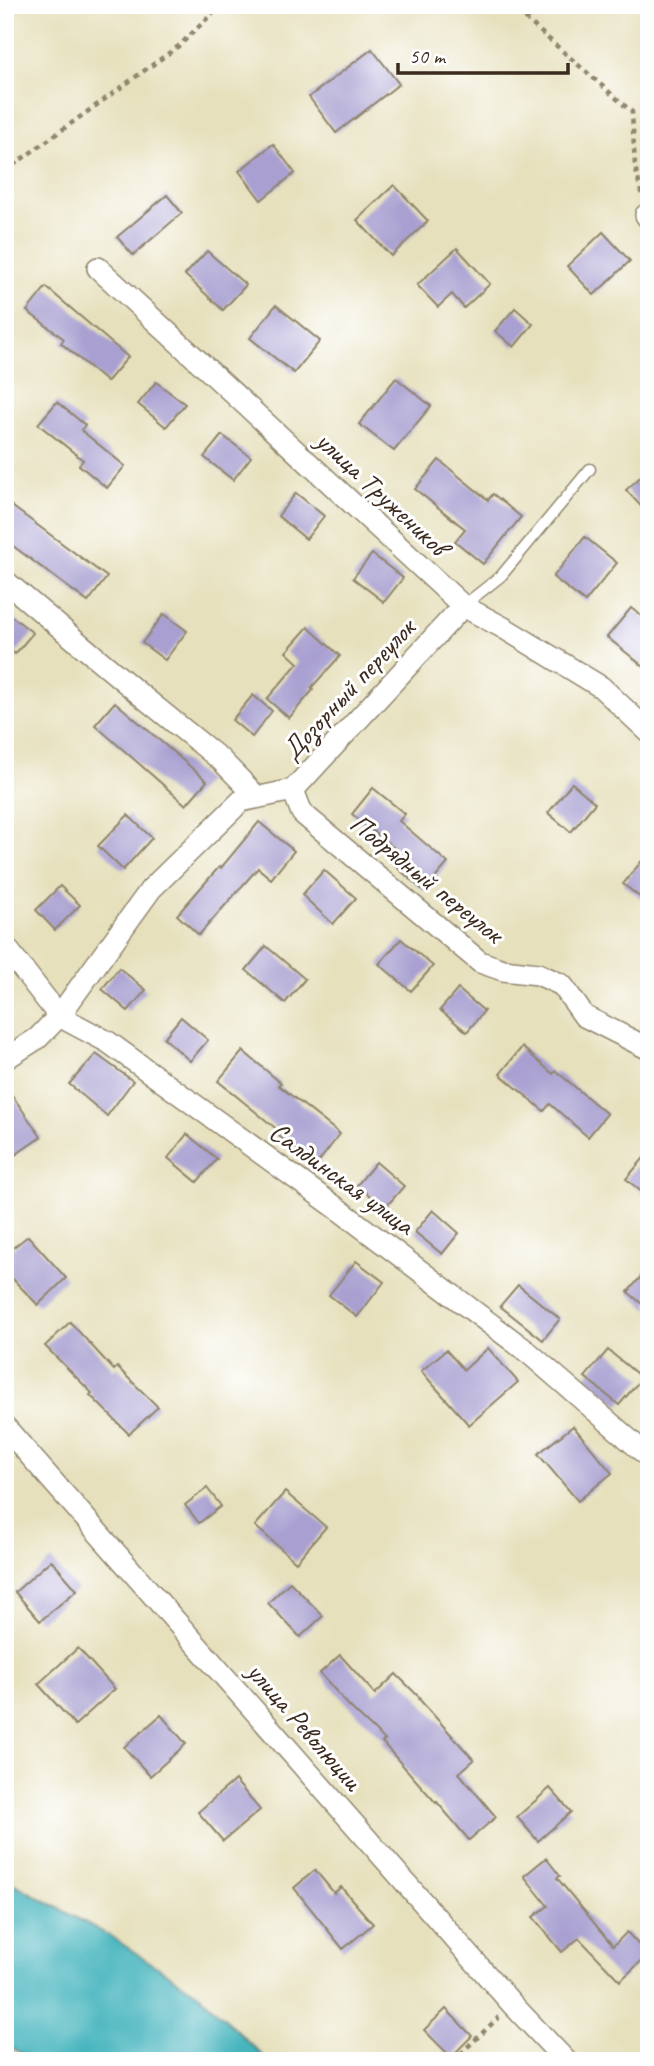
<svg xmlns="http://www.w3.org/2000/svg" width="654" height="2066" font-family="Caveat,sans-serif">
<rect width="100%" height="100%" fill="#fff"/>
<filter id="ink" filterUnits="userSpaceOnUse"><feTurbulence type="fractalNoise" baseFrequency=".0143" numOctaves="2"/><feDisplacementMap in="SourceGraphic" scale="14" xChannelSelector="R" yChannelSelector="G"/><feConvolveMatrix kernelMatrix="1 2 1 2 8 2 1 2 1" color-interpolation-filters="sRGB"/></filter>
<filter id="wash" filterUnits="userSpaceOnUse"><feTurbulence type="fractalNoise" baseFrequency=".00686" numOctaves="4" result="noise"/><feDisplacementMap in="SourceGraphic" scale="28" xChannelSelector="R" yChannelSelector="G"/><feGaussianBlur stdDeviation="1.57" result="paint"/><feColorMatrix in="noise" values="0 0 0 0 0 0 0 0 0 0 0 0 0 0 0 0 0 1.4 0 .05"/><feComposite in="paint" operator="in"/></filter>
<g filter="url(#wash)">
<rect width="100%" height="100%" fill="#e6e0bc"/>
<polygon fill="#44b4bd" stroke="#406f6e" stroke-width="2" points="5,1879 110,1936 200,1995 268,2061 34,2061 5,2044"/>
<g id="blocks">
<g fill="#a9a0d1">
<polygon points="372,49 399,84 336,133 309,97"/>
<polygon points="273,144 295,173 261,200 239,171"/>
<polygon points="394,185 428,221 391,256 357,220"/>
<polygon points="167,195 182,213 133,255 117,237"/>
<polygon points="603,232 630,261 594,295 567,266"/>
<polygon points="457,248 490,284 464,308 452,294 438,307 417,285"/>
<polygon points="207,251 246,285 223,310 185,275"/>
<polygon points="46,287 128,357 107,382 61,343 64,339 27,311"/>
<polygon points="276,305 320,341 294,373 250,338"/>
<polygon points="515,308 533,324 514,347 495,331"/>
<polygon points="396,378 431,406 394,451 359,424"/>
<polygon points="156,382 185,404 166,427 138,404"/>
<polygon points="57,402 85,425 81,430 125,466 107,488 79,465 83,460 38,424"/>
<polygon points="222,435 251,457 233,480 204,457"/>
<polygon points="439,460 488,500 493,494 521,517 483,564 455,541 465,529 415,489"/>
<polygon points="649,469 649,515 626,490"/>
<polygon points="296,493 324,516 306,539 278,516"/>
<polygon points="5,501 107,577 88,602 5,540"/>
<polygon points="585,537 617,563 585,602 553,577"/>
<polygon points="372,554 403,578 384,602 353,578"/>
<polygon points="631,608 649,622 649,671 607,637"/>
<polygon points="5,611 33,633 15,654 5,646"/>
<polygon points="164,614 187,631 165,660 142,643"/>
<polygon points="308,627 340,656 311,688 313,690 289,718 267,699 298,663 286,652"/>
<polygon points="253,695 272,711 252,737 232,720"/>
<polygon points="115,702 207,781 186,805 95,725"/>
<polygon points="572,783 595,803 571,832 548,813"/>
<polygon points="373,788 405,814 399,821 448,863 424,891 394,865 403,855 352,814"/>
<polygon points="128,815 152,838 123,870 98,846"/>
<polygon points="259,822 294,851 271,879 258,868 199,935 177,915 219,867 221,868"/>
<polygon points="649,852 649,904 623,884"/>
<polygon points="324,870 356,898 333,924 302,895"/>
<polygon points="60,886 80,905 55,930 36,910"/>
<polygon points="401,939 433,966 411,991 379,964"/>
<polygon points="266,946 305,979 285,1003 246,970"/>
<polygon points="119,968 146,990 128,1011 102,989"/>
<polygon points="458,989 484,1011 467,1032 440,1010"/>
<polygon points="181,1017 208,1040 190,1061 164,1038"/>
<polygon points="522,1047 553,1074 556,1071 607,1114 588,1137 550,1104 544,1111 500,1074"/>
<polygon points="243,1051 281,1083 278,1085 340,1134 316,1165 276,1134 279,1131 218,1081"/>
<polygon points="96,1054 133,1081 107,1116 69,1084"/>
<polygon points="5,1085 41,1137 5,1162"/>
<polygon points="187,1134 217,1159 197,1182 168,1158"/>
<polygon points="649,1152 649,1198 626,1179"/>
<polygon points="376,1162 404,1186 385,1208 357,1185"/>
<polygon points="433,1210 459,1233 442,1254 415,1232"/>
<polygon points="28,1236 66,1278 38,1305 5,1271 5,1254"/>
<polygon points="356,1261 384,1282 357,1317 329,1295"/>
<polygon points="649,1267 649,1310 628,1292"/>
<polygon points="518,1285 560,1319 543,1340 500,1306"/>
<polygon points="70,1322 114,1370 117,1367 158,1407 129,1434 90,1395 92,1393 45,1346"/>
<polygon points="488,1348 518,1382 469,1425 421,1371 446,1350 464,1370"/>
<polygon points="608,1350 642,1378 619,1405 585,1377"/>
<polygon points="573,1426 612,1473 578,1501 538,1454"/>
<polygon points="207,1488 221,1506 199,1523 185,1505"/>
<polygon points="285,1492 326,1527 296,1562 255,1526"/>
<polygon points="51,1560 77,1590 40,1621 15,1592"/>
<polygon points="290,1582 323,1616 300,1637 268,1603"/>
<polygon points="78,1648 115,1689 75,1725 38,1684"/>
<polygon points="340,1655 375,1694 396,1674 420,1698 419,1699 474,1760 459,1773 496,1817 469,1840 437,1802 436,1803 382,1742 385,1740 349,1706 320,1673"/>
<polygon points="161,1715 186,1744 150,1776 124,1747"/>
<polygon points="235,1780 260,1810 223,1841 198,1812"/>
<polygon points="550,1788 571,1812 538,1841 517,1817"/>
<polygon points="546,1858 560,1876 557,1878 613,1946 627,1932 648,1955 620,1981 579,1938 562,1952 533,1917 548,1906 524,1876"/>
<polygon points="315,1870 334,1893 341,1887 373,1924 343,1949 294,1888"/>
<polygon points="446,2009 472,2036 451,2057 424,2030"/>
</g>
</g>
</g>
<g filter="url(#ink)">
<use href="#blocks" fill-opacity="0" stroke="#90856d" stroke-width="2"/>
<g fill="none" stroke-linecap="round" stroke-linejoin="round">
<defs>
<polyline id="service" points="463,606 501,576 590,469"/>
<g id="minor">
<polyline points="646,215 649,219"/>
<polyline points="98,268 463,606 504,628 601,687 649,732"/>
<polyline points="5,581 137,692 221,760 257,797"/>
<polyline points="293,790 302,813 480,962 503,970 538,974 562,985 584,1016 649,1049"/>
<polyline points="5,946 59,1016 108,1042 338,1209 529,1353 649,1457"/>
<polyline points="5,1059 38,1038 59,1016 151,889 241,801 293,790 463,606"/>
<polyline points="5,1427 513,2005 566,2061"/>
</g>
</defs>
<use href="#service" stroke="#90856d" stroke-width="13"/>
<use href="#minor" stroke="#90856d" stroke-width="24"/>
<g stroke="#90856d" stroke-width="4.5" stroke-dasharray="5 5" stroke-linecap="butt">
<polyline points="510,5 632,112 635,166 642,196"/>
<polyline points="5,171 180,45 221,5"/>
<polyline points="453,2061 499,2017"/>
</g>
<use href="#service" stroke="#fff" stroke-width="10"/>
<use href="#minor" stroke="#fff" stroke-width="21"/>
</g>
</g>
<g text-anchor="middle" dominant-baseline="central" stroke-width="6" stroke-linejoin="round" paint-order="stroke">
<g font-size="28" fill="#3b2a1e" stroke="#fff">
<text transform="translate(382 493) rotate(43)">улица Тружеников</text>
<text transform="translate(348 689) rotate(-47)">Дозорный переулок</text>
<text transform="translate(427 878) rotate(39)">Подрядный переулок</text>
<text transform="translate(342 1178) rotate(36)">Салдинская улица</text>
<text transform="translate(305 1726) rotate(49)">улица Революции</text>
</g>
</g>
<rect width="654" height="2066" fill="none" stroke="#fff" stroke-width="28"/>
<path d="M398 63v10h170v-10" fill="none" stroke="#3b2a1e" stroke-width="3.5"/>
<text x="409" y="63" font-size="21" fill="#3b2a1e" stroke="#ffffff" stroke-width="5" paint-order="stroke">50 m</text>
</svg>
